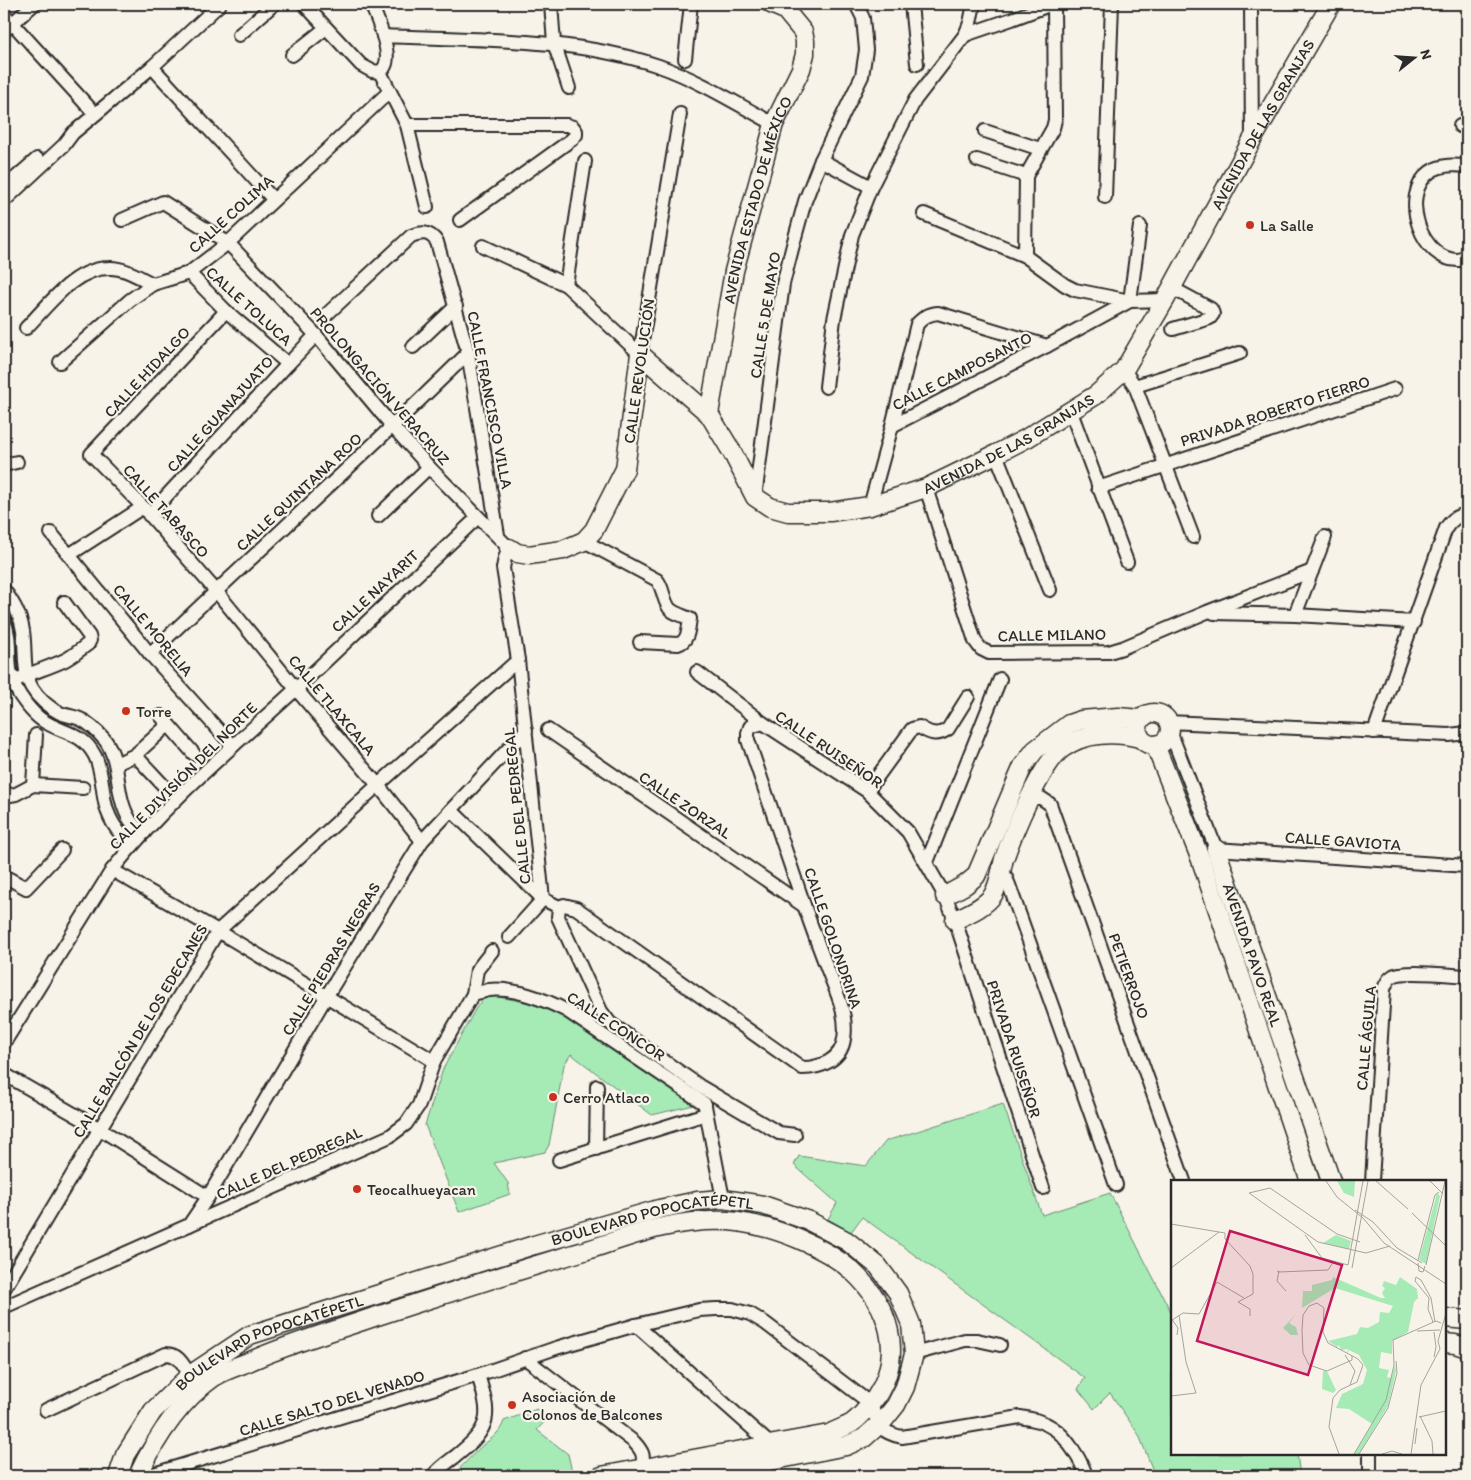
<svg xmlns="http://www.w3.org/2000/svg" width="1471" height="1480" font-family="Itim,sans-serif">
<rect width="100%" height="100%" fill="#f7f3e8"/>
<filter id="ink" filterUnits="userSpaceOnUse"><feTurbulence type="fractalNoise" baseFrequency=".02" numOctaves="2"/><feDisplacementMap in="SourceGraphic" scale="10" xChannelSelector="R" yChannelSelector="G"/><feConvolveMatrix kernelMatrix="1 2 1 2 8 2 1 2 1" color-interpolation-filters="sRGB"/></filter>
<g filter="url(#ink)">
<g fill="#a6ebb6" stroke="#688b70">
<polygon points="487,995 531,1003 576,1018 698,1104 652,1115 571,1054 564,1065 549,1145 545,1152 494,1163 508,1183 510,1194 459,1212 425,1125 443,1069 476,1008"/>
<polygon points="1003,1104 1042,1215 1110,1193 1172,1314 1172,1454 1297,1454 1300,1476 1155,1476 1139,1435 1110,1393 1094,1409 1078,1389 1085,1378 862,1217 851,1232 828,1219 837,1203 794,1165 799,1156 866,1166 886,1141"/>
<path d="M537 1409 548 1418 537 1430 568 1454 573 1476H462L457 1471C465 1463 474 1453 483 1445 492 1438 500 1433 504 1421Z"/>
</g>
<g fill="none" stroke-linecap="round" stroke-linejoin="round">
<defs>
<g id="street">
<polyline points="304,4 361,65 372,71 380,72"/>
<path d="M371 4C377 18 392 52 385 66 384 69 382 70 380 72L407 125 427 207"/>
<polyline points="551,4 554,43 569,88"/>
<polyline points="911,4 917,64"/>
<polyline points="1251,4 1252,139"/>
<polyline points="4,14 95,114"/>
<polyline points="4,31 34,4"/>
<polyline points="239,35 274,4"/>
<polyline points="965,35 1012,19 1052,4"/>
<path d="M383 36C474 40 572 37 659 66 699 80 737 104 774 124"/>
<polyline points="292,55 326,28"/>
<polyline points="685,59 691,4"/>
<polyline points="152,67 273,199"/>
<polyline points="407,125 567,125 573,127 576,131 576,135 571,140 460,220"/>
<polyline points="1460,126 1467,128"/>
<polyline points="985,131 1040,149"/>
<polyline points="821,160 871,187"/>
<polyline points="977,160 1026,176"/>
<path d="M1467 166C1455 165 1441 164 1430 172 1398 195 1422 263 1460 260L1467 255"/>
<polyline points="4,188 37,159"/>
<polyline points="1105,197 1112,4"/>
<polyline points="4,201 64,145 73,133 152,67 220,4"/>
<polyline points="924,214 1025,256 1065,285 1075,290 1130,301 1165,300"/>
<polyline points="122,220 163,202 228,243 316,335 393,427 429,467 509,548 505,558 503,568 518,660 543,899 509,937"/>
<polyline points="483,246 566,285 640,354"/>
<polyline points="1025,256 1026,176 1053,128 1055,120 1054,4"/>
<polyline points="189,273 226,311 288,364"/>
<polyline points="566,285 585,161"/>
<polyline points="1172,288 1211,309 1213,314 1210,318 1173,329"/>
<polyline points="226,311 91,454 143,507 216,591 296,689 378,785 422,841"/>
<path d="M325 316 411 236C422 232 429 231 437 242L468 353 498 535"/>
<path d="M26 328C48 306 74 268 109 268 124 267 140 278 153 284"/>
<polyline points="413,347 456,306"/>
<polyline points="640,354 680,114"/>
<polyline points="60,362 130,300 153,284 189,273 228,243 389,92"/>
<polyline points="1124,370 1135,386 1193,537"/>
<polyline points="1135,386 1240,353"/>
<polyline points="826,387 834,319 852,235 871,187 915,100 965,35 970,23 974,4"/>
<polyline points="1071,412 1127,562"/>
<polyline points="892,426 1047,346 1130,301 1140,226"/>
<polyline points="996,454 1050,590"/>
<polyline points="4,465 17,462"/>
<polyline points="926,488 975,641 981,649 989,653 1109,652 1122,648 1207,612 1312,571"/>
<polyline points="1098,488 1395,389"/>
<polyline points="755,497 783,284 794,241 805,201 821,160 862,76 866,50 863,18 856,4"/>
<path d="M870 506 892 426 917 324C924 317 928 314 938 313L1047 346"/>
<polyline points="149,515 288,364 316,335"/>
<polyline points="378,516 429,467"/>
<polyline points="51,533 150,654 233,746"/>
<path d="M584 541 657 580C664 588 663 603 671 610 676 614 684 616 690 619 688 628 689 641 678 644L640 642"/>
<polyline points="69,555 143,507"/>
<path d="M4 590C13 602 21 616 23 631 26 649 22 671 32 688 38 698 49 708 60 713 66 716 75 716 82 720 90 724 99 733 105 740 122 763 114 795 130 820 133 825 139 829 144 833"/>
<polyline points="1214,613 1295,615 1414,622"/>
<polyline points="1295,615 1325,537"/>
<path d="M4 621C11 637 8 652 10 669 12 682 18 694 26 704 30 709 36 716 42 720 62 734 82 731 95 756 101 768 102 783 104 797 107 818 117 832 132 846"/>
<path d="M150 654C255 553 364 456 468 353"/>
<polyline points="697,672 763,723 867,791 908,832 945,896 955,920 1043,1188"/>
<path d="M4 687C24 674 44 670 65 660 73 656 81 649 88 644L90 640 89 636 64 602"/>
<polyline points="161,716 194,754"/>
<polyline points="1168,722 1449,735 1467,733"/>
<polyline points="548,730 804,906"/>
<polyline points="1170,731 1216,849 1467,866"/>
<path d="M1374 732 1446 528C1452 519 1457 516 1467 514"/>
<polyline points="135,755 164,786"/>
<polyline points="116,764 135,755 168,725"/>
<polyline points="33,785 36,735"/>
<path d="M867 791 912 729 919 727C929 733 937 737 948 729L968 697"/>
<polyline points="4,796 16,794 33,785 83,788"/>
<polyline points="1029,798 1041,798 1050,804 1184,1181"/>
<path d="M451 810 543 899 559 907 564 905 576 908 802 1068C821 1068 841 1060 844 1039 848 1015 837 994 829 973 820 950 812 928 804 905 785 850 767 795 748 740V733L750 727 763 723"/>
<polyline points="927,862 1000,679"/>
<polyline points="1002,868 1009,885 1116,1185"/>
<polyline points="112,870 218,931 434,1061"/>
<polyline points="4,876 26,888 62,850"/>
<polyline points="559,907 558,917 601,1011 610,1023 701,1087 779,1133 795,1135"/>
<path d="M473 994C478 993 484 991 489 990 513 987 546 1000 567 1011L705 1104"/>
<path d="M4 1043 112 870C165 803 233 747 296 689 357 632 417 574 478 517"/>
<polyline points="4,1074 100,1129 208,1197"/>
<polyline points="705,1106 723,1199"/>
<polyline points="596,1149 597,1086"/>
<polyline points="559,1160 706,1114"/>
<path d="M1372 1181 1384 989C1386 983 1388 979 1393 976 1403 970 1452 975 1467 976"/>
<polyline points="189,1225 208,1197 326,997 422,841 526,730"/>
<polyline points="4,1289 218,931 378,785 518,660"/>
<polyline points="4,1307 390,1136 406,1124 419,1105 434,1061 473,994 477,970 492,951"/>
<polyline points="636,1325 770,1444"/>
<polyline points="914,1354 965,1340 977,1340 1000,1345"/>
<path d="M525 1358 634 1442C648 1457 641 1458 643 1476"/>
<path d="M46 1410 166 1354C179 1354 183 1365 190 1375"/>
<path d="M147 1476 478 1375 556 1348 636 1325 699 1310 716 1309H732L750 1314 765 1323 871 1404C878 1425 879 1432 902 1437L1020 1417C1032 1419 1043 1421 1053 1428 1066 1436 1082 1461 1086 1476"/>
<path d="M433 1476C439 1468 448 1462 456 1456 492 1427 491 1416 478 1375"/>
<polyline points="1370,1476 1370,1454"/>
</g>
<g id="secondary">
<path id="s1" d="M640 354 709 414 732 452 755 497 770 507 788 512H830L870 506 926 488 996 454 1027 438 1096 395 1124 370 1165 300 1252 140 1331 4"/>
<path id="s2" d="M709 414 734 271 774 124 801 69 805 54V41L803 32 785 10 771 4"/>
<polyline points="509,548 517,553 529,555 563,550 584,541 594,530 625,469 640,354"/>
<circle cx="1154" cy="729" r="16"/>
<polyline points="1155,745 1201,860 1310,1181"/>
<path id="s3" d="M1216 849 1331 1181"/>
<polyline points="945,896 965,885 976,876 1023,766 1035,750 1069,724 1081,720 1118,717 1141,719"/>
<path d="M955 920C967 914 985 907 993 895 999 885 1001 870 1004 859 1013 833 1042 762 1063 748 1085 732 1115 732 1140 738"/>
<polyline points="1445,1318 1467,1320"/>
<polyline points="1445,1343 1455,1344 1467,1348"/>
<path id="s4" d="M118 1476 125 1455 153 1411 190 1375 250 1335 534 1245 659 1209 697 1201 723 1199 763 1205 809 1221 847 1241 878 1266 898 1293 911 1324 914 1354 905 1387 896 1405 884 1420 864 1438 846 1446 694 1476"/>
<path d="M138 1476C155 1439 180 1401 214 1377 223 1371 235 1367 246 1363 287 1344 331 1332 374 1317 443 1295 511 1272 581 1252 608 1244 635 1233 663 1227 687 1222 713 1219 738 1222 775 1227 824 1246 852 1271 889 1305 905 1353 876 1397 869 1406 862 1416 852 1423 845 1427 836 1430 829 1434L601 1476"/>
</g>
</defs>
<use href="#street" stroke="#2b2b2b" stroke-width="16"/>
<use href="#secondary" stroke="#2b2b2b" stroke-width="21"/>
<use href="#street" stroke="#f7f3e8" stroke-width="12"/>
<use href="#secondary" stroke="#f7f3e8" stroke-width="18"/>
</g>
</g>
<g fill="#c8321e" stroke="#f7f3e8" stroke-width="2">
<circle cx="1250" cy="225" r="5"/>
<circle cx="126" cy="711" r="5"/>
<circle cx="553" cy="1097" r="5"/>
<circle cx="357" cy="1189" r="5"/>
<circle cx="512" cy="1405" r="5"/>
</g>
<g text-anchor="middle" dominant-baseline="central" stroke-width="4.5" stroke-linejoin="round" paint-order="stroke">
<g font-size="16" fill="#2b2b2b" stroke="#f7f3e8">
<text stroke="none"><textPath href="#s1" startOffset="878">AVENIDA DE LAS GRANJAS</textPath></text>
<text stroke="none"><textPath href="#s2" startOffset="220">AVENIDA ESTADO DE MÉXICO</textPath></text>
<text transform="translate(231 214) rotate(-42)">CALLE COLIMA</text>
<text transform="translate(249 306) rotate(42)">CALLE TOLUCA</text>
<text transform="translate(765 315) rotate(-81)">CALLE 5 DE MAYO</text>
<text transform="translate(639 371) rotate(-82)">CALLE REVOLUCIÓN</text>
<text transform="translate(962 371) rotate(-27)">CALLE CAMPOSANTO</text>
<text transform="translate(147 372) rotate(-47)">CALLE HIDALGO</text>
<text transform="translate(380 386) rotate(49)">PROLONGACIÓN VERACRUZ</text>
<text transform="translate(490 400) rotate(79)">CALLE FRANCISCO VILLA</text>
<text transform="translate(1275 411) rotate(-18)">PRIVADA ROBERTO FIERRO</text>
<text transform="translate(220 414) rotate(-48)">CALLE GUANAJUATO</text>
<text stroke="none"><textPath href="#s1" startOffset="458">AVENIDA DE LAS GRANJAS</textPath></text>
<text transform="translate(299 492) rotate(-43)">CALLE QUINTANA ROO</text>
<text transform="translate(166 511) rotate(48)">CALLE TABASCO</text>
<text transform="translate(375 591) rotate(-43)">CALLE NAYARIT</text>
<text transform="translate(153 630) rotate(50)">CALLE MORELIA</text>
<text transform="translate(1052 635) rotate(-1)">CALLE MILANO</text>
<text transform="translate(332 705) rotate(50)">CALLE TLAXCALA</text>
<text transform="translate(829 749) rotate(34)">CALLE RUISEÑOR</text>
<text transform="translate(183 776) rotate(-45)">CALLE DIVISIÓN DEL NORTE</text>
<text transform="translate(685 805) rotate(34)">CALLE ZORZAL</text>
<text transform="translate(517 806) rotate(-96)">CALLE DEL PEDREGAL</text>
<text transform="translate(1343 841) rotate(4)">CALLE GAVIOTA</text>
<text transform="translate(833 938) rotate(71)">CALLE GOLONDRINA</text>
<text stroke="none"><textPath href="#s3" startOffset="112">AVENIDA PAVO REAL</textPath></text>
<text transform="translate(331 959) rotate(-59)">CALLE PIEDRAS NEGRAS</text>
<text transform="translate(1129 976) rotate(70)">PETIERROJO</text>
<text transform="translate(616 1026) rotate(33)">CALLE CONCOR</text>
<text transform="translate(140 1031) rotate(-59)">CALLE BALCÓN DE LOS EDECANES</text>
<text transform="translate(1366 1038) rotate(-85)">CALLE ÁGUILA</text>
<text transform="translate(1014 1049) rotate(72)">PRIVADA RUISEÑOR</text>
<text transform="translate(289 1163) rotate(-24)">CALLE DEL PEDREGAL</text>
<text stroke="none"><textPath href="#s4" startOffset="618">BOULEVARD POPOCATÉPETL</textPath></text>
<text stroke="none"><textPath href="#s4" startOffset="212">BOULEVARD POPOCATÉPETL</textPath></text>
<text transform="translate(332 1403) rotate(-17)">CALLE SALTO DEL VENADO</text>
</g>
<g font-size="16" fill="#2b2b2b" stroke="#f7f3e8" text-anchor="start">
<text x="1260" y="225">La Salle</text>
<text x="136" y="711">Torre</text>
<text x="563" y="1097">Cerro Atlaco</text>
<text x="367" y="1189">Teocalhueyacan</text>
<text x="522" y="1396">Asociación de<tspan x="522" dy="18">Colonos de Balcones</tspan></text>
</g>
</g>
<g transform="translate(1171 1180)">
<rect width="275" height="275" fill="#f7f3e8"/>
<path d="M166 1H184L183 17 173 13ZM266 13 269 16 255 84 248 80ZM165 55 180 61 178 69 152 63ZM162 97 210 118H214L211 113 214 108 211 106 213 101 225 105 229 97 246 109 247 118 243 122 237 152 221 161V174L210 172 208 188 218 190 216 197 220 198 224 185 225 191 217 226 188 274H183L201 244 178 229 165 228 171 214 192 204 196 190 188 175 178 170 176 174 177 169 170 170 168 165 166 167 157 161 186 154 189 147 197 148 208 142 209 132 218 133 222 126 164 108 131 128 132 111H141V105L161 100ZM125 134 118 143 125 147 127 155H120L112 148ZM152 191H156L162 204 165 210 162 213 151 209Z" fill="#a6ebb6"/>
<path fill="none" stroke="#a5a39c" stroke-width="1" d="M155 1 166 17 192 38 213 63 275 104M205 1 237 29M259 1 272 14M184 30 202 42 226 68 251 83M241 33 275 66M0 44 54 53V59L79 86 82 94V114L67 122M134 55 151 78 177 85M189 62 166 54 99 8 78 13 147 62 195 73 219 66M247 80 264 15 268 12M247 83 248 91 252 92 254 86M177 85 192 1M255 85 274 1M0 88 48 52M181 88 197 1M106 92 108 91 106 101 115 111M108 92 157 90 163 81M67 122 79 129V136M0 138 7 148 6 155M1 140 12 133 28 134 46 102 73 118M262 142 257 129 258 118 244 101 245 97 250 100 260 118 264 142M246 151 269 150M263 152 265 167 263 177M174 175 184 191 179 205M0 216 25 213 15 182 8 135M249 236 261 261 262 274M248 237 275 231M244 264 246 248M168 274 158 247 162 218 169 210 186 202 192 185 187 179 157 163 152 152 153 128 146 123 138 126 132 135 131 150 132 173 138 185 156 191 181 180V176M183 274 215 220 223 185 222 160 265 141 270 143M188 274 217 228 226 193 225 181M211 274 221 271 231 274M240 274 250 205 269 169 267 161 275 133"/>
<path fill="#c2185b" fill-opacity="0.15" stroke="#c2185b" stroke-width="2.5" d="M59 51 171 85 137 195 26 161Z"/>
<rect width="275" height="275" fill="none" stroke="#2b2b2b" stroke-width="2.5"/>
</g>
<rect width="1471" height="1480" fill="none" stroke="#f7f3e8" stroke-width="20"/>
<rect x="10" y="10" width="1451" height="1460" fill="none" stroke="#2b2b2b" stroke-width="2" filter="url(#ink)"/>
<g transform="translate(1414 58) rotate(73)" stroke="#f7f3e8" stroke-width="4" paint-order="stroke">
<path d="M0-4L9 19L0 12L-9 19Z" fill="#2b2b2b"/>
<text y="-8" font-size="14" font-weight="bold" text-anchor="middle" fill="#2b2b2b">N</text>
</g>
</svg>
